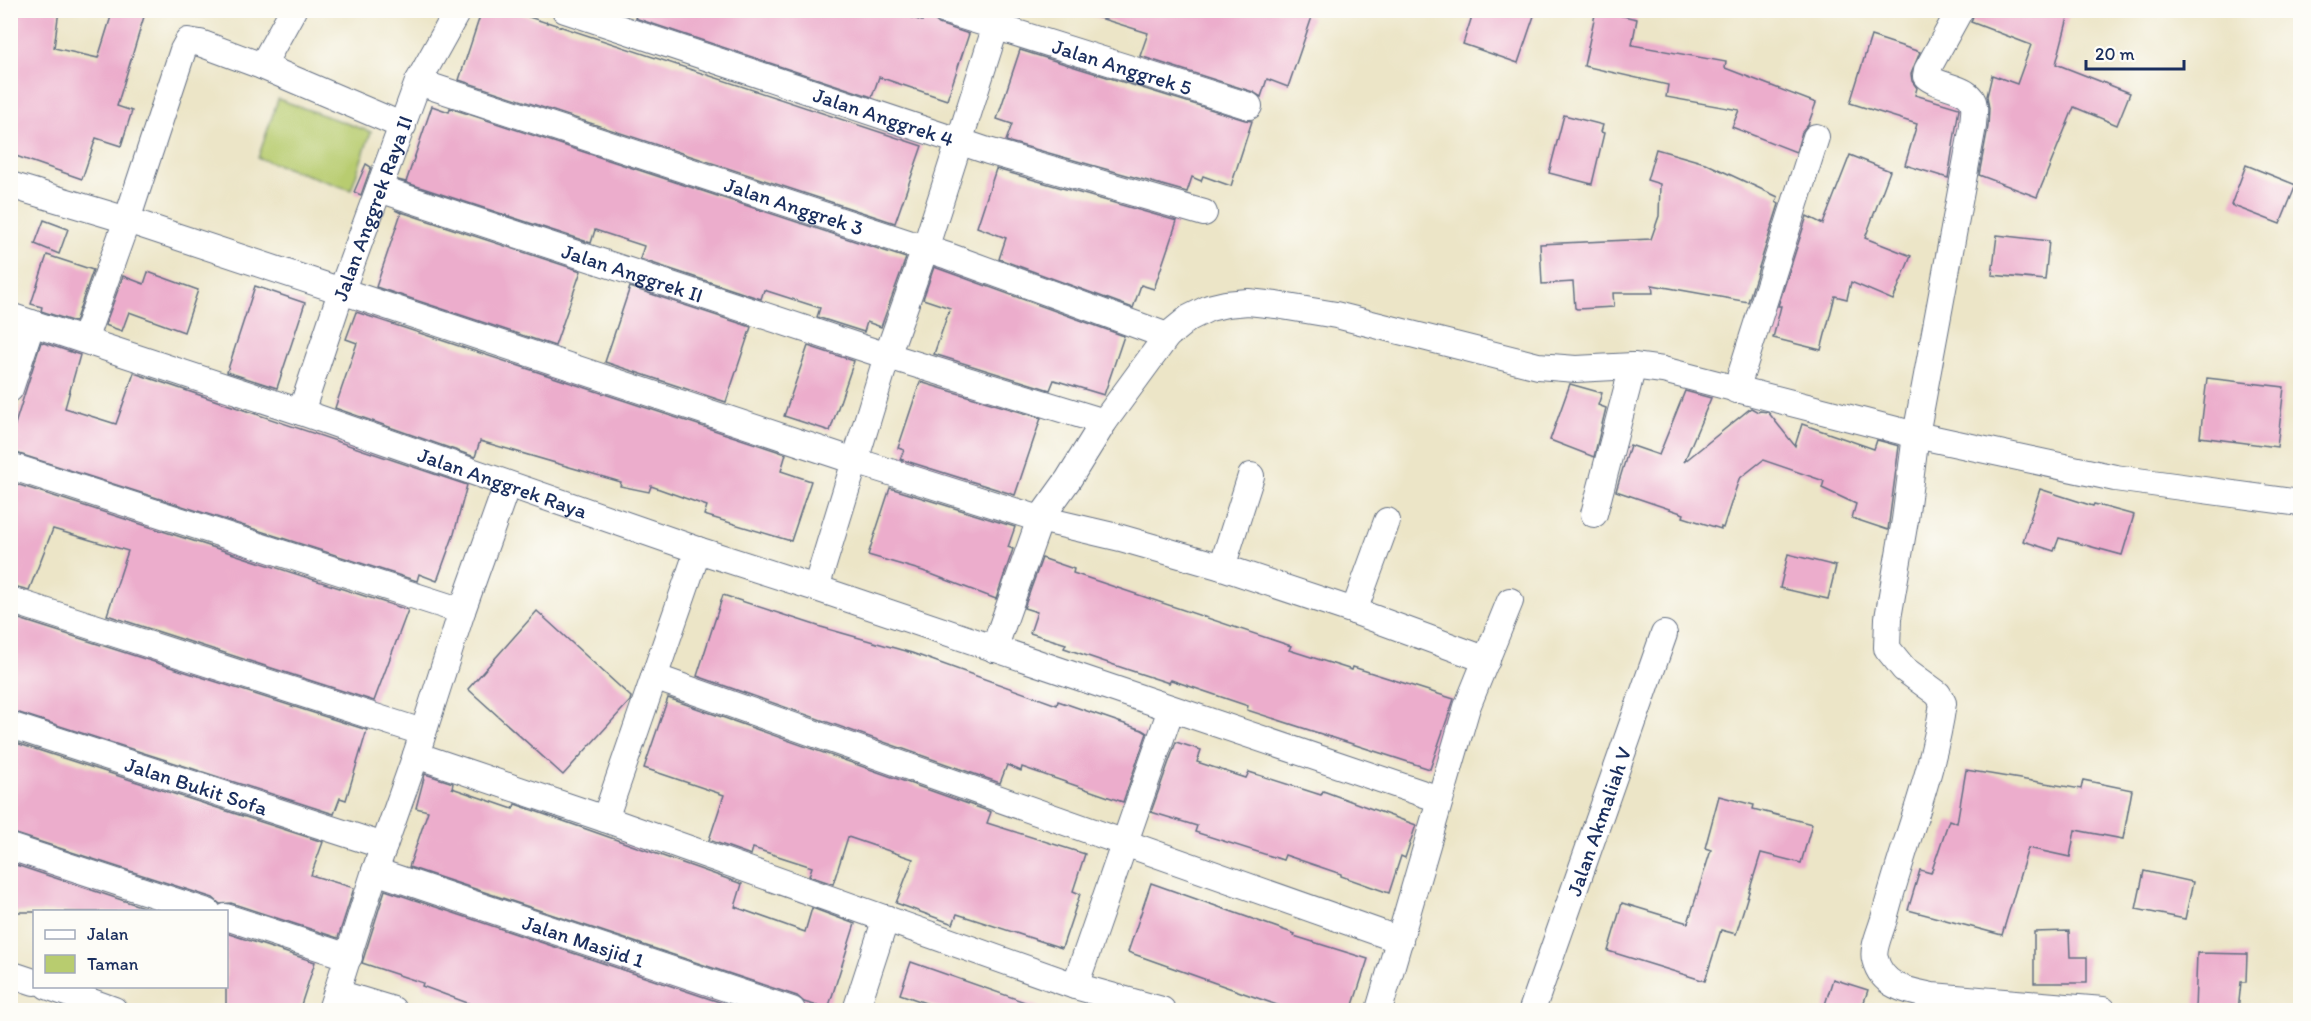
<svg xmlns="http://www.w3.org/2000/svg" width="2311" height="1021" font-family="Itim,sans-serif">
<rect width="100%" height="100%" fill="#fdfcf7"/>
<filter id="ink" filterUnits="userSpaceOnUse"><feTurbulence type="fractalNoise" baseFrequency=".0167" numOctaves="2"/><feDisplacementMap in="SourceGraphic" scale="12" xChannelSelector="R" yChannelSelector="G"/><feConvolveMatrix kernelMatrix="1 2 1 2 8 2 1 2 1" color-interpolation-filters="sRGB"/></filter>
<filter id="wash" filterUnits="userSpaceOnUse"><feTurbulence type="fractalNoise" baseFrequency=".008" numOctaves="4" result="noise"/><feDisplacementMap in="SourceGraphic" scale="24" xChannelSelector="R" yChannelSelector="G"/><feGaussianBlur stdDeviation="1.35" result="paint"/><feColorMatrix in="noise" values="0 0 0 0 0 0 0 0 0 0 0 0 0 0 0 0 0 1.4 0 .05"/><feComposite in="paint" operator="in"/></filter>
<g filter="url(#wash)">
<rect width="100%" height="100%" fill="#ece5c7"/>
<polygon fill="#b8cc6f" stroke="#6a7e66" stroke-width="1.5" points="278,99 371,132 351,190 258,158"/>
<g id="blocks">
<g fill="#ecadcc">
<polygon points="10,10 59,10 54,48 98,58 113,10 146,10 117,106 132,111 121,146 96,138 82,179 10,154"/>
<polygon points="482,10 508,10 547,23 547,22 922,146 895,223 459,80"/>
<polygon points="638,10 890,10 922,21 924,14 930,16 939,24 969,34 947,100 879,77 872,97 635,18"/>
<polygon points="1094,10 1294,10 1312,17 1288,87 1267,79 1261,97 1253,92 1140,56 1148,33 1093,16"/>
<polygon points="1474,10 1536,10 1518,63 1463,44"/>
<polygon points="1596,10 1637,19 1632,45 1726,62 1725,68 1816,103 1808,125 1802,132 1796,152 1732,127 1739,110 1666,97 1668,85 1584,66"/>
<polygon points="1975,10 2070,10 2056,64 2130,93 2117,125 2074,107 2037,197 1979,175 1988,127 1989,108 1987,96 1992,75 2017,84 2031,45 1971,22"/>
<polygon points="1871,36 1920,52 1911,74 1912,81 1917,88 1915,95 1959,108 1948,178 1905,165 1917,124 1850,103"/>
<polygon points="1020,50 1245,120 1252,121 1231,186 1203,176 1201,181 1192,177 1187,192 1006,141 1012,124 997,119"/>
<polygon points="432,106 449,112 450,108 906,258 881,327 867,322 864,332 817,317 820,308 764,290 761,299 640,259 644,246 595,230 591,243 398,180 406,182"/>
<polygon points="1564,115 1603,125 1601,132 1604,133 1592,184 1549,173"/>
<polygon points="1656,149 1705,163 1778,197 1776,202 1779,204 1748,302 1652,285 1653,293 1613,293 1614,307 1577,309 1575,308 1573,282 1542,284 1540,244 1651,239 1659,216 1660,184 1647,180"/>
<polygon points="1850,155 1890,171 1865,238 1911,256 1893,300 1851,282 1847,299 1835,296 1821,350 1773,338 1781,306 1778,306 1807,216 1823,224"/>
<polygon points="366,164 371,167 361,195 354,192"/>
<polygon points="2246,165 2296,185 2280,224 2231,205"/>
<polygon points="996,169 1177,221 1154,289 1141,285 1133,308 999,259 1006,238 977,227"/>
<polygon points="395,210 581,271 555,346 376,287 401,213"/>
<polygon points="44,220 68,229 59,254 35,244"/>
<polygon points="1997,235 2049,241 2045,280 1992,275"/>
<polygon points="47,255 93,270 75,322 41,311 42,307 31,304"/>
<polygon points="934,267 1124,336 1104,395 1054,380 1050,390 934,354 950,308 923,299"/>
<polygon points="148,272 198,290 184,332 129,312 122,331 105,325 123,276 144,284"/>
<polygon points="255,286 305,303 277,388 227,372"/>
<polygon points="630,287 751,327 726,402 605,362"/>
<polygon points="356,312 786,454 781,471 811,481 791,541 704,515 707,506 651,486 649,492 620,486 621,482 480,441 475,457 335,408 357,343 346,339"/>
<polygon points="41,342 80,355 65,408 116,424 134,373 467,485 454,534 437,581 419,574 417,581 10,451 10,440"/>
<polygon points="808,346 854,361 830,431 784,416"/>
<polygon points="2207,378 2284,387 2277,447 2200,437"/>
<polygon points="920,382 1041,418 1015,495 900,459 904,450 898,448"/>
<polygon points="1570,384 1602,393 1598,405 1606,408 1594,457 1550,440"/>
<polygon points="1685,391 1711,398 1684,462 1751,408 1758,412 1760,411 1768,412 1795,446 1802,424 1874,449 1877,440 1899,446 1888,530 1852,518 1856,504 1822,488 1824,481 1763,460 1739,479 1723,528 1721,527 1721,529 1683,517 1684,514 1616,491 1630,445 1659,455"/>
<polygon points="10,482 408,610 374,701 107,615 128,551 53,529 29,590 10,585"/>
<polygon points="890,488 1015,527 1008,547 1013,549 996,599 923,571 868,555"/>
<polygon points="2040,489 2093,506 2094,504 2134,515 2122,555 2059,538 2054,551 2023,541"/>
<polygon points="1788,554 1836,566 1828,599 1780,588"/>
<polygon points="1042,558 1074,569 1073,573 1291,646 1289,650 1352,670 1353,667 1454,699 1430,769 1247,710 1248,706 1171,680 1169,683 1129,670 1064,648 1066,644 1030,633 1037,612 1024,608"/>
<polygon points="723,595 821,627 912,653 1057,705 1058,701 1142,730 1147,733 1123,802 1022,767 1021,771 1007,765 1000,783 697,676"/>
<polygon points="537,611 631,697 630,701 563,775 468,689"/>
<polygon points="10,616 367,730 346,800 340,798 334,814 10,710"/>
<polygon points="668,698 991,812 987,823 1085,854 1073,891 1080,894 1062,948 957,914 953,924 896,903 913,859 848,837 833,884 809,876 812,867 753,848 751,855 709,840 724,795 644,768"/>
<polygon points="10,741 323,842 311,875 354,888 338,938 231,903 220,904 213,898 10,832"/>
<polygon points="1176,742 1201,750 1197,762 1246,778 1249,772 1321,795 1323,791 1416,825 1405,858 1401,856 1389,893 1341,876 1341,874 1285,855 1283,860 1195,832 1197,826 1151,812"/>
<polygon points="1966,770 2081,789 2083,780 2132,790 2123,839 2075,830 2070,857 2028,848 2002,935 1908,910 1920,870 1931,873 1949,820 1957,823"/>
<polygon points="425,774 453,783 452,788 513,809 515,804 742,884 735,907 805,932 812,908 855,924 828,1009 804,1002 797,996 409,867 428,811 416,808"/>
<polygon points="1719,796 1754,805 1753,809 1812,824 1801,863 1761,853 1736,934 1721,930 1705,981 1608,951 1622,903 1688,923 1711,850 1705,848"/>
<polygon points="10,863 158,912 10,912"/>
<polygon points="2144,871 2193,882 2185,919 2136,909"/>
<polygon points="1151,883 1295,934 1294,936 1368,959 1351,1011 1294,1011 1128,952"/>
<polygon points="385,890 746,1011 489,1011 422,986 423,983 362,963"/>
<polygon points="2069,931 2070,957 2087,957 2087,983 2034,983 2034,932"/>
<polygon points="226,933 315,962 299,1011 226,1011"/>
<polygon points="2197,953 2247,954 2246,982 2241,982 2238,1011 2195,1011"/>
<polygon points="911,962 1039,1007 1038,1011 948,1011 900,994"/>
<polygon points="1833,979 1868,990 1861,1011 1823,1011"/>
</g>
</g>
</g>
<g filter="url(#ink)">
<use href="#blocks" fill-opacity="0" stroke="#646f83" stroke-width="1.5"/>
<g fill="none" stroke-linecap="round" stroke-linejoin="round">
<defs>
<g id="minor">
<path id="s1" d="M565 10 988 151 1204 213"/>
<path id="s2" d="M943 10 1249 106"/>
<polyline points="1001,10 925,249 887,356 855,461 1040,519 1121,538 1222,567 1354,611 1487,660"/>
<path d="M1960 10 1927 70 1926 76C1939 88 1972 86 1974 106 1975 112 1973 119 1973 126L1916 435 1905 520 1888 618 1887 648 1904 669 1938 694 1943 703C1933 777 1902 847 1884 919 1881 930 1872 949 1875 959 1882 987 1908 991 1932 996L2103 1010"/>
<polyline points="262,66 403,126"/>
<path id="s3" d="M418 82 948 256 1167 336"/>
<polyline points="10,185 127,220 855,461 816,588"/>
<path id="s4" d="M379 189 872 351 1104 422"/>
<path id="s5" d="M10 316 301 412 698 550 816 588 1439 799"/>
<polyline points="84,340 127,220 183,50 188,41 200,43 262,66 293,10"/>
<polyline points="10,389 32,323"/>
<polyline points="1736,390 1816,137"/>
<path id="s6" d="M301 412 341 292 418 82 458 10"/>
<polyline points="10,466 462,611"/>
<polyline points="1594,514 1633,366"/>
<polyline points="1222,567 1251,476"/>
<polyline points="10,600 422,732"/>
<polyline points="1354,611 1387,521"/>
<polyline points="994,649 1040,519 1068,480 1104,422 1167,336 1189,318 1209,308 1226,304 1248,302 1276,305 1336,315 1538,366 1576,369 1633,366 1663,370 1916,435 2115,478 2300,503"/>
<polyline points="654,677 1400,940"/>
<path id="s7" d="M10 725 384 846"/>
<polyline points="416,755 605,819 1075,986 1162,1010"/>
<polyline points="605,819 698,550"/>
<polyline points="10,847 208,912"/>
<path id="s8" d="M375 871 792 1010"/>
<polyline points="226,917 349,957"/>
<polyline points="10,974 34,982"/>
<polyline points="47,986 114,1010"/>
<polyline points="1075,986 1171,709"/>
<polyline points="337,993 393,1010"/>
<polyline points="331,1010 375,871 416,755 462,611 507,485"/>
<polyline points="856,1010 886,918"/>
<polyline points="1379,1010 1467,707 1510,601"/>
<path id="s9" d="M1532 1010 1664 634"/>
</g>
</defs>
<use href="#minor" stroke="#646f83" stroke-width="28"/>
<use href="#minor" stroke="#fff" stroke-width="26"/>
</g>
</g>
<g text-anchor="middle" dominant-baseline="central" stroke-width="5" stroke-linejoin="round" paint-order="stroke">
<g font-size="21" fill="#1b2f5e" stroke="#fdfcf7">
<text stroke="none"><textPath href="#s2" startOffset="188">Jalan Anggrek 5</textPath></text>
<text stroke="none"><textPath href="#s1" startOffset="336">Jalan Anggrek 4</textPath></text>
<text stroke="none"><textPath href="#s3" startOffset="396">Jalan Anggrek 3</textPath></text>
<text stroke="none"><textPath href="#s6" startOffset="216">Jalan Anggrek Raya II</textPath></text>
<text stroke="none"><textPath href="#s4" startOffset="267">Jalan Anggrek II</textPath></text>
<text stroke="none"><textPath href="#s5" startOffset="520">Jalan Anggrek Raya</textPath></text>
<text stroke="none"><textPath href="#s7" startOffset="196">Jalan Bukit Sofa</textPath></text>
<text stroke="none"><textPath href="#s9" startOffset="200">Jalan Akmaliah V</textPath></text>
<text stroke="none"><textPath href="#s8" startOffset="220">Jalan Masjid 1</textPath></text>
</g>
</g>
<rect width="2311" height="1021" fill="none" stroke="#fdfcf7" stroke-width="36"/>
<rect x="33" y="910" width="195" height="78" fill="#fdfcf7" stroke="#a3aaba" stroke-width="1.5"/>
<rect x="45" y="930" width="30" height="9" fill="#ffffff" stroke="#a3aaba" stroke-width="1.5"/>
<text x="87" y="940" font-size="18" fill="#1b2f5e">Jalan</text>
<rect x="45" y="955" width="30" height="18" fill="#b8cc6f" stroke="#a3aaba" stroke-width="1.5"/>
<text x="87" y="970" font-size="18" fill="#1b2f5e">Taman</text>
<path d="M2086 60v9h98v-9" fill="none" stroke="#1b2f5e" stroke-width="3"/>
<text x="2095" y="60" font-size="18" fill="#1b2f5e" stroke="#fdfcf7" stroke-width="4.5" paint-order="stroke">20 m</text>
</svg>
